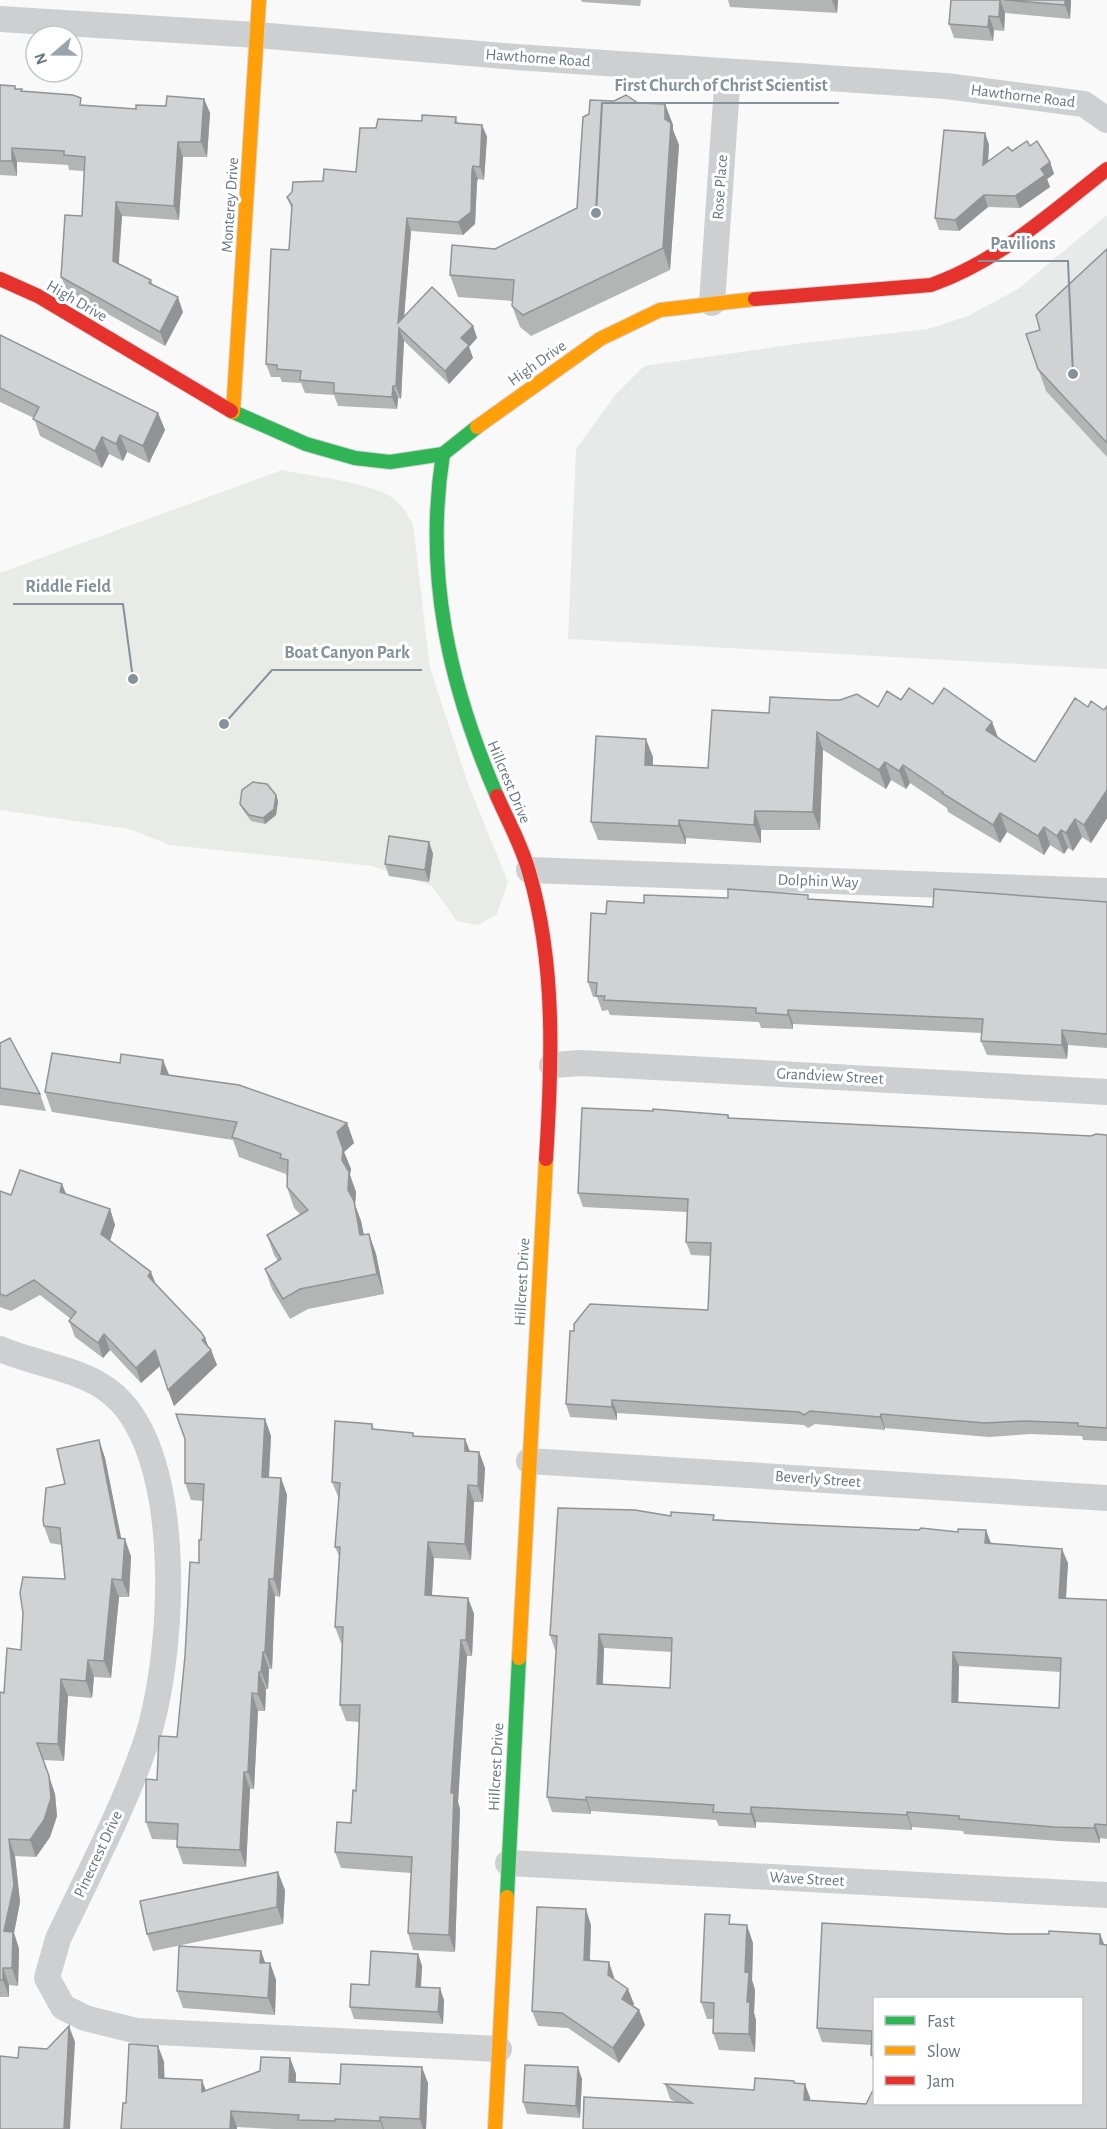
<svg xmlns="http://www.w3.org/2000/svg" width="1107" height="2129" font-family="'Alegreya Sans',sans-serif">
<rect width="100%" height="100%" fill="#f9f9f9"/>
<polygon fill="#e8e9e9" points="1107,215 1107,669 568,639 576,449 616,394 644,366 796,344 928,329 968,316 1018,289"/>
<path fill="#e8ebe6" d="M282 470C309 476 375 483 394 499 403 506 408 515 413 525L430 668 467 781 508 882 497 914 478 925 457 921 432 886 372 866 170 845 129 829 0 810V573Z"/>
<g fill="none" stroke-linecap="round" stroke-linejoin="round">
<defs>
<g id="fast">
<polyline points="231,411 306,444 355,458 390,462 443,454 477,427"/>
<path d="M443 454C424 575 449 685 497 796"/>
<polyline points="507,1897 519,1658"/>
</g>
<g id="slow">
<polyline points="233,412 259,0"/>
<polyline points="477,427 600,339 660,310 755,299"/>
<polyline points="519,1658 546,1159"/>
<polyline points="495,2129 507,1897"/>
</g>
<g id="jam">
<polyline points="0,279 38,296 231,411"/>
<path d="M755 299 931 285C999 261 1051 213 1107 169"/>
<path d="M497 796C508 821 522 846 529 872 556 964 552 1064 546 1159"/>
</g>
</defs>
<use href="#fast" stroke="#d5d6d7" stroke-width="16"/>
<use href="#slow" stroke="#d5d6d7" stroke-width="16"/>
<use href="#jam" stroke="#d5d6d7" stroke-width="16"/>
<g stroke="#cecfd0" stroke-width="26">
<polyline points="0,19 257,35 516,57 946,86 1084,104 1107,120"/>
<polyline points="712,303 728,72"/>
<polyline points="529,870 1107,891"/>
<polyline points="552,1065 581,1063 1107,1092"/>
<path d="M0 1349C41 1367 91 1368 122 1403 185 1473 174 1661 145 1745 122 1812 88 1875 58 1939L47 1978 63 2007 85 2018 137 2031 499 2049"/>
<polyline points="529,1461 1107,1498"/>
<polyline points="508,1863 1107,1895"/>
</g>
<use href="#fast" stroke="#30b455" stroke-width="14"/>
<use href="#slow" stroke="#ff9f0a" stroke-width="14"/>
<use href="#jam" stroke="#e5322d" stroke-width="14"/>
</g>
<g fill="#b3b5b5" fill-rule="evenodd">
<polygon points="581,0 641,0 640,6 582,2"/>
<polygon points="728,0 838,0 837,13 730,7"/>
<polygon points="951,0 1071,0 1070,19 1005,13 1004,31 994,30 993,41 954,38 949,24"/>
<polygon points="0,85 22,91 83,105 136,109 166,106 204,99 210,113 207,157 183,157 179,220 122,216 118,264 151,280 153,285 183,312 165,346 67,291 61,277 82,216 84,171 69,170 68,165 17,162 17,176 0,175 0,178"/>
<polygon points="665,104 673,125 673,130 679,145 670,270 531,336 520,327 512,306 512,301 458,297 450,275 495,249 577,208"/>
<polygon points="456,117 458,123 482,125 487,137 484,180 478,179 477,182 475,224 463,235 411,231 404,316 473,326 477,338 469,347 473,358 449,384 404,341 401,399 398,398 397,409 338,406 334,395 305,393 301,383 282,382 280,377 271,377 266,364 289,250 292,210 287,197 323,181 356,172 376,128 422,121"/>
<polygon points="985,133 989,145 988,161 1012,151 1030,146 1050,162 1054,174 1047,179 1050,187 1020,208 988,207 959,231 939,230 935,218"/>
<polygon points="1107,249 1107,457 1046,391 1026,334 1040,330"/>
<polygon points="0,335 158,413 165,430 149,463 127,452 123,461 109,454 102,468 40,436 34,418 0,402"/>
<polygon points="901,700 933,704 992,722 998,738 1035,762 1088,707 1104,710 1107,706 1107,818 1091,843 1082,837 1073,851 1068,848 1064,854 1050,845 1044,855 1007,832 1000,843 948,812 947,808 910,783 906,789 891,780 886,789 823,750 820,830 761,830 761,843 686,838 686,844 598,840 591,822 653,757 653,766 708,768 769,713 878,707"/>
<polygon points="276,795 278,801 276,815 265,824 251,821 243,810 240,804"/>
<polygon points="429,842 433,854 429,882 389,876 385,864"/>
<polygon points="728,898 810,899 933,907 1107,902 1107,1048 1068,1045 1067,1059 987,1055 981,1041 982,1033 793,1024 793,1029 761,1028 759,1022 610,1015 608,1010 602,1011 597,997 593,997 588,982 606,914 644,903"/>
<polygon points="0,1043 40,1094 46,1111 0,1105"/>
<polygon points="163,1060 169,1075 347,1123 354,1143 344,1152 351,1169 350,1175 356,1192 355,1205 361,1221 364,1235 369,1234 376,1254 384,1294 308,1309 290,1319 272,1289 265,1269 278,1261 274,1255 267,1235 300,1214 294,1208 287,1187 287,1178 286,1174 239,1157 233,1140 52,1112 45,1092 120,1063"/>
<polygon points="728,1115 730,1118 1091,1136 1107,1135 1107,1441 1083,1440 1082,1436 1030,1434 989,1437 885,1428 885,1430 815,1424 808,1428 804,1425 617,1413 617,1420 570,1417 566,1404 574,1331 708,1310 711,1256 691,1255 686,1242 687,1212 583,1207 578,1193"/>
<polygon points="62,1184 66,1194 110,1209 115,1225 110,1241 156,1284 205,1338 208,1346 211,1350 217,1365 174,1406 160,1366 141,1383 110,1350 103,1358 75,1337 69,1321 71,1319 40,1295 11,1311 0,1307 0,1191 11,1195"/>
<polygon points="265,1419 271,1436 269,1477 281,1478 287,1495 280,1597 275,1596 272,1669 269,1669 268,1689 266,1689 265,1711 258,1711 254,1789 250,1789 246,1867 183,1864 177,1847 177,1840 152,1839 146,1822 157,1780 177,1737 201,1540 203,1501 191,1500 185,1483"/>
<polygon points="372,1424 374,1429 415,1436 465,1439 470,1451 479,1452 485,1468 483,1502 474,1502 471,1560 434,1558 432,1595 468,1598 474,1614 472,1656 467,1656 458,1802 460,1809 455,1952 413,1950 408,1933 411,1873 341,1868 335,1852 351,1823 356,1791 360,1722 346,1721 340,1705 342,1643 341,1643 335,1627 339,1556 335,1547 339,1499 332,1482"/>
<polygon points="99,1440 105,1458 121,1539 131,1556 129,1597 119,1597 111,1678 94,1677 92,1698 68,1696 64,1761 43,1760 55,1794 57,1816 50,1837 36,1857 15,1856 20,1902 14,1933 19,1949 18,1986 9,1985 9,1997 0,1997 0,1692 4,1693 21,1650 65,1579 62,1545 50,1543 44,1526 65,1484"/>
<path d="M671 1516 784 1524 958 1532 986 1530 991 1543 1068 1563 1066 1598 1107 1600V1839L1100 1838V1843L1059 1841 964 1834 963 1831 912 1827V1830L756 1822V1828L719 1826 716 1820 591 1811V1814L552 1812 547 1797 557 1650H555L550 1635ZM604 1648 672 1652 670 1688 603 1684ZM959 1666 1061 1672 1059 1708 958 1703Z"/>
<polygon points="285,1890 283,1924 153,1951 147,1934"/>
<polygon points="822,1923 1009,1934 1049,1934 1049,1931 1100,1934 1104,1945 1107,1945 1107,2129 583,2129 584,2097 676,2102 670,2099 665,2084 754,2090 755,2078 794,2081 795,2084 805,2084 810,2098 810,2101 866,2104 874,2088 874,2103 1082,2103 1082,1998 874,1998 874,2064 871,2055 872,2045 822,2042 817,2028"/>
<polygon points="733,1924 753,1943 752,1980 755,1990 754,2013 756,2020 755,2052 719,2050 713,2033 713,2019 707,2019 701,2002"/>
<polygon points="591,1925 590,1960 614,1977 614,1979 634,2004 633,2006 639,2010 645,2025 619,2063 568,2028 538,2026 532,2011"/>
<polygon points="261,1951 265,1963 270,1963 276,1980 275,2015 183,2008 177,1991"/>
<polygon points="418,1954 422,1966 421,1987 444,2000 443,2024 354,2019 350,2007 369,1985"/>
<polygon points="158,2046 164,2062 164,2078 206,2091 260,2071 290,2058 296,2074 296,2082 340,2084 428,2083 426,2129 274,2129 237,2127 237,2129 121,2129 126,2103"/>
<polygon points="582,2079 580,2118 527,2114 523,2102"/>
</g>
<g fill="#929394">
<polygon points="832,0 838,0 837,13"/>
<polygon points="1000,0 1005,13 1004,31 999,17"/>
<polygon points="1065,0 1071,0 1070,19 1065,5"/>
<polygon points="989,16 994,30 993,41 988,27"/>
<polygon points="204,99 210,113 207,157 201,142"/>
<polygon points="665,104 673,125 673,130 679,145 670,270 663,248"/>
<polygon points="482,125 487,137 484,180 480,167"/>
<polygon points="985,133 989,145 987,176 983,165"/>
<polygon points="178,142 183,157 179,220 174,206"/>
<polygon points="12,148 17,162 17,176 12,161"/>
<polygon points="1050,162 1054,174 1047,179 1050,187 1020,208 1015,196 1041,169"/>
<polygon points="473,166 478,179 477,182 475,224 463,235 458,222"/>
<polygon points="984,195 988,207 959,231 955,220"/>
<polygon points="116,202 122,216 118,276 113,261"/>
<polygon points="407,218 411,231 403,331 399,328 404,341 401,399 396,386 398,323"/>
<polygon points="178,297 183,312 165,346 160,332"/>
<polygon points="473,326 477,338 469,347 473,358 449,384 445,371 461,338"/>
<polygon points="393,386 398,398 397,409 392,397"/>
<polygon points="158,413 165,430 149,463 143,446"/>
<polygon points="120,435 127,452 123,461 116,444"/>
<polygon points="102,437 109,454 102,468 95,451"/>
<polygon points="992,722 999,740 986,730"/>
<polygon points="817,732 823,750 820,830 813,812"/>
<polygon points="646,739 653,757 652,783 645,765"/>
<polygon points="885,762 891,780 886,789 879,770"/>
<polygon points="903,765 910,783 906,789 899,771"/>
<polygon points="1107,790 1107,818 1091,843 1084,825"/>
<polygon points="276,795 278,801 276,815 265,824 263,818"/>
<polygon points="755,811 761,830 761,843 754,825"/>
<polygon points="1000,813 1007,832 1000,843 993,825"/>
<polygon points="1075,819 1082,837 1073,851 1066,833"/>
<polygon points="679,820 686,838 686,844 679,826"/>
<polygon points="1044,827 1050,845 1044,855 1038,836"/>
<polygon points="1061,830 1068,848 1064,854 1057,836"/>
<polygon points="429,842 433,854 429,882 425,870"/>
<polygon points="788,1010 793,1024 793,1029 788,1015"/>
<polygon points="1062,1030 1068,1045 1067,1059 1062,1045"/>
<polygon points="163,1060 171,1080 161,1074"/>
<polygon points="347,1123 354,1143 344,1152 351,1169 350,1175 356,1192 355,1205 361,1221 368,1255 360,1235 348,1190 337,1132"/>
<polygon points="62,1184 68,1199 60,1192"/>
<polygon points="110,1209 115,1225 107,1249 101,1234"/>
<polygon points="369,1234 376,1254 384,1294 377,1274"/>
<polygon points="151,1272 157,1287 148,1276"/>
<polygon points="104,1334 110,1350 103,1358 98,1343"/>
<polygon points="205,1338 210,1351 211,1350 217,1365 174,1406 168,1390"/>
<polygon points="155,1350 160,1366 141,1383 136,1368"/>
<polygon points="612,1400 617,1413 617,1420 612,1407"/>
<polygon points="881,1414 885,1428 885,1430 880,1417"/>
<polygon points="265,1419 271,1436 268,1494 262,1477"/>
<polygon points="465,1439 471,1455 465,1451"/>
<polygon points="99,1440 105,1458 124,1552 125,1539 131,1556 129,1597 122,1580 118,1538"/>
<polygon points="479,1452 485,1468 483,1502 478,1486"/>
<polygon points="281,1478 287,1495 280,1597 274,1579"/>
<polygon points="468,1485 474,1502 471,1560 465,1544"/>
<polygon points="986,1530 991,1544 985,1543"/>
<polygon points="428,1542 434,1558 431,1611 425,1595"/>
<polygon points="1062,1549 1068,1563 1065,1612 1059,1598"/>
<polygon points="112,1579 119,1597 111,1678 104,1661"/>
<polygon points="269,1579 275,1596 272,1669 265,1652"/>
<polygon points="468,1598 474,1614 472,1656 466,1640"/>
<polygon points="599,1634 604,1648 602,1698 597,1684"/>
<polygon points="461,1640 467,1656 458,1802 460,1809 455,1952 449,1935 451,1793"/>
<polygon points="263,1652 269,1669 268,1689 261,1672"/>
<polygon points="953,1652 959,1666 958,1717 952,1702"/>
<polygon points="88,1660 94,1677 92,1698 86,1681"/>
<polygon points="259,1672 266,1689 265,1711 258,1694"/>
<polygon points="61,1679 68,1696 64,1761 58,1744"/>
<polygon points="252,1693 258,1711 254,1789 248,1772"/>
<polygon points="244,1772 250,1789 246,1867 240,1850"/>
<polygon points="49,1776 55,1794 57,1816 50,1837 36,1857 30,1840"/>
<polygon points="586,1797 591,1811 591,1814 586,1800"/>
<polygon points="751,1807 756,1822 756,1828 751,1814"/>
<polygon points="907,1812 912,1827 912,1830 907,1815"/>
<polygon points="1095,1824 1100,1838 1100,1843 1094,1828"/>
<polygon points="9,1839 15,1856 20,1902 14,1933 19,1949 18,1986 12,1968 4,1931"/>
<polygon points="278,1872 285,1890 283,1924 277,1907"/>
<polygon points="586,1909 591,1925 589,1975 584,1960"/>
<polygon points="747,1925 753,1943 752,1980 755,1990 754,2013 756,2020 755,2052 749,2034 745,1972"/>
<polygon points="1100,1934 1106,1949 1100,1944"/>
<polygon points="261,1951 267,1968 260,1963"/>
<polygon points="418,1954 422,1966 420,1999 416,1987"/>
<polygon points="609,1962 614,1977 614,1990 608,1975"/>
<polygon points="270,1963 276,1980 275,2015 268,1998"/>
<polygon points="3,1968 9,1985 9,1997 3,1980"/>
<polygon points="440,1988 444,2000 443,2024 438,2012"/>
<polygon points="628,1989 634,2004 627,2014 622,1999"/>
<polygon points="639,2010 645,2025 619,2063 613,2048"/>
<polygon points="69,2026 75,2042 70,2129 64,2129"/>
<polygon points="158,2046 164,2062 165,2094 159,2078"/>
<polygon points="290,2058 296,2074 295,2098 289,2082"/>
<polygon points="422,2067 428,2083 426,2129 423,2129 420,2119"/>
<polygon points="578,2067 582,2079 580,2118 576,2106"/>
<polygon points="202,2080 208,2096 202,2092"/>
<polygon points="805,2084 810,2098 810,2115 804,2100"/>
<polygon points="231,2111 237,2127 237,2129 230,2129"/>
<polygon points="380,2117 384,2129 383,2129 380,2121"/>
</g>
<g fill="#d0d2d3" stroke="#929394" stroke-width="1.5" fill-rule="evenodd">
<polygon points="951,0 1000,0 999,17 989,16 988,27 949,24"/>
<polygon points="1005,0 1065,0 1065,5"/>
<polygon points="0,85 15,86 15,89 22,89 21,91 73,95 81,98 80,105 136,109 136,105 166,106 167,96 204,99 201,142 178,142 174,206 116,202 113,261 151,280 149,283 178,297 160,332 61,277 65,215 82,216 85,157 64,155 64,151 12,148 12,161 0,161"/>
<polygon points="626,95 638,103 665,104 665,119 671,123 663,248 523,315 512,306 514,280 450,275 452,245 495,249 577,208 583,117 589,114 590,100 614,101"/>
<polygon points="422,115 456,117 455,123 482,125 480,167 473,166 472,170 471,212 458,222 407,218 398,323 432,287 473,326 461,338 469,345 445,371 399,328 396,386 393,386 392,397 334,393 334,383 300,380 301,371 277,369 277,365 266,364 271,249 289,250 292,205 287,197 292,192 293,182 323,181 324,169 356,172 360,128 376,128 378,119 422,121"/>
<polygon points="944,130 985,133 983,165 1008,147 1012,151 1027,141 1030,146 1037,141 1050,162 1041,169 1045,175 1015,196 984,195 955,220 935,218"/>
<polygon points="1107,249 1107,443 1038,369 1026,334 1040,330 1036,315"/>
<polygon points="0,335 158,413 143,446 120,435 116,444 102,437 95,451 33,419 39,407 0,388"/>
<polygon points="909,688 933,704 944,688 992,722 986,730 1035,762 1075,698 1088,707 1091,701 1104,710 1107,706 1107,790 1084,825 1075,819 1066,833 1061,830 1057,836 1044,827 1038,836 1000,813 993,825 942,793 943,792 903,765 899,771 885,762 879,770 817,732 813,812 755,811 754,825 679,820 679,826 591,822 596,736 646,739 645,765 708,768 712,710 769,713 770,697 830,700 840,700 857,694 878,707 887,691 901,700"/>
<polygon points="253,782 267,784 276,795 274,809 263,818 249,815 240,804 242,790"/>
<polygon points="389,836 429,842 425,870 385,864"/>
<polygon points="728,889 808,895 808,899 933,907 934,889 1107,902 1107,1034 1062,1030 1062,1045 981,1041 983,1019 788,1010 788,1015 756,1013 756,1008 604,1000 605,996 596,996 597,983 588,982 591,913 606,914 607,901 644,903 644,895 728,898"/>
<polygon points="10,1038 40,1094 0,1088 0,1043"/>
<polygon points="52,1053 120,1063 121,1054 163,1060 161,1074 239,1085 347,1123 337,1132 343,1149 342,1160 349,1172 348,1190 354,1201 360,1235 369,1234 377,1274 300,1289 283,1299 265,1269 281,1259 267,1235 308,1210 287,1187 288,1160 280,1158 281,1154 232,1137 237,1122 45,1092"/>
<polygon points="582,1108 653,1111 653,1109 728,1115 728,1118 1091,1136 1096,1134 1107,1135 1107,1428 1078,1426 1078,1423 1025,1421 985,1423 881,1414 880,1417 810,1411 804,1415 799,1412 612,1400 612,1407 566,1404 570,1331 574,1331 574,1324 590,1304 708,1310 711,1243 686,1242 688,1199 578,1193"/>
<polygon points="20,1170 62,1184 60,1192 110,1209 101,1234 151,1272 148,1276 201,1332 205,1338 202,1340 211,1350 168,1390 155,1350 136,1368 104,1334 98,1343 69,1321 76,1312 34,1280 6,1296 0,1294 0,1191 11,1195"/>
<polygon points="176,1414 265,1419 262,1477 281,1478 274,1579 269,1579 265,1652 263,1652 261,1672 259,1672 258,1694 252,1693 248,1772 244,1772 240,1850 177,1847 178,1824 146,1822 146,1779 157,1780 159,1736 177,1737 185,1656 190,1562 199,1563 199,1540 201,1540 204,1484 185,1483 185,1439"/>
<polygon points="335,1421 372,1424 372,1429 413,1433 413,1436 465,1439 465,1451 479,1452 478,1486 468,1485 465,1544 428,1542 425,1595 468,1598 466,1640 461,1640 451,1793 454,1793 449,1935 408,1933 412,1857 335,1852 337,1822 351,1823 353,1790 356,1791 360,1705 340,1705 343,1627 335,1627 340,1547 335,1547 340,1483 332,1482"/>
<polygon points="99,1440 118,1538 125,1539 122,1580 112,1579 104,1661 88,1660 86,1681 61,1679 58,1744 37,1743 49,1776 51,1798 44,1820 30,1840 9,1839 14,1885 4,1931 13,1932 12,1968 3,1968 3,1980 0,1980 0,1692 4,1693 7,1648 21,1650 23,1613 20,1593 23,1577 65,1579 60,1528 44,1526 43,1520 46,1488 65,1484 57,1449"/>
<path d="M558 1508 635 1510 671 1516V1512L714 1515 713 1520 784 1524 919 1530 921 1528 958 1532V1529L986 1530 985 1543 1062 1549 1059 1598 1107 1600V1825L1095 1824 1094 1828 1054 1827 959 1819V1816L907 1812V1815L751 1807V1814L713 1812 714 1805 586 1797V1800L547 1797 557 1636 550 1635ZM599 1634 672 1638 670 1688 597 1684ZM953 1652 1061 1658 1059 1708 952 1702Z"/>
<polygon points="278,1872 277,1907 147,1934 140,1901"/>
<polygon points="537,1907 586,1909 584,1960 609,1962 608,1975 628,1989 622,1999 639,2010 613,2048 562,2013 532,2011"/>
<polygon points="705,1914 730,1915 729,1924 747,1925 745,1972 749,1973 747,2002 750,2002 749,2034 713,2033 714,2003 701,2002"/>
<polygon points="822,1923 1009,1934 1049,1934 1049,1931 1100,1934 1100,1944 1107,1945 1107,2129 583,2129 584,2097 692,2103 665,2084 754,2090 755,2078 794,2081 794,2083 805,2084 804,2100 866,2104 874,2088 874,2103 1082,2103 1082,1998 874,1998 874,2055 871,2055 872,2031 817,2028"/>
<polygon points="179,1946 261,1951 260,1963 270,1963 268,1998 177,1991"/>
<polygon points="371,1951 418,1954 416,1987 440,1988 438,2012 350,2007 351,1984 369,1985"/>
<polygon points="69,2026 64,2129 67,2129 0,2129 0,2056 18,2058 19,2047 47,2049"/>
<polygon points="129,2044 158,2046 159,2078 202,2080 202,2092 260,2071 261,2057 290,2058 289,2082 340,2084 341,2064 422,2067 420,2119 380,2117 380,2121 335,2119 335,2121 298,2120 299,2115 231,2111 230,2129 121,2129 123,2103 126,2103"/>
<polygon points="525,2065 578,2067 576,2106 523,2102"/>
</g>
<g text-anchor="middle" dominant-baseline="central" stroke-width="6" stroke-linejoin="round" paint-order="stroke">
<g font-size="16" fill="#657683" stroke="#fff">
<text transform="translate(538 58) rotate(4)">Hawthorne Road</text>
<text transform="translate(1023 96) rotate(7)">Hawthorne Road</text>
<text transform="translate(720 187) rotate(-86)">Rose Place</text>
<text transform="translate(230 205) rotate(-86)">Monterey Drive</text>
<text transform="translate(77 301) rotate(30)">High Drive</text>
<text transform="translate(537 363) rotate(-35)">High Drive</text>
<text transform="translate(509 782) rotate(67)">Hillcrest Drive</text>
<text transform="translate(818 881) rotate(2)">Dolphin Way</text>
<text transform="translate(830 1076) rotate(3)">Grandview Street</text>
<text transform="translate(522 1282) rotate(-87)">Hillcrest Drive</text>
<text transform="translate(818 1479) rotate(4)">Beverly Street</text>
<text transform="translate(496 1767) rotate(-87)">Hillcrest Drive</text>
<text transform="translate(98 1854) rotate(-65)">Pinecrest Drive</text>
<text transform="translate(807 1879) rotate(3)">Wave Street</text>
</g>
</g>
<path fill="none" stroke="#84929c" stroke-width="2" d="M596 213L602 103H839M1073 374L1068 261H978M133 679L123 604H13M224 724L272 670H422"/>
<g fill="#84929c" stroke="#fff" stroke-width="2">
<circle cx="596" cy="213" r="6"/>
<circle cx="1073" cy="374" r="6"/>
<circle cx="133" cy="679" r="6"/>
<circle cx="224" cy="724" r="6"/>
</g>
<g font-size="18" text-anchor="middle" font-weight="bold" fill="#84929c" stroke="#fff" stroke-width="6" stroke-linejoin="round" paint-order="stroke">
<text x="721" y="91">First Church of Christ Scientist</text>
<text x="1023" y="249">Pavilions</text>
<text x="68" y="592">Riddle Field</text>
<text x="347" y="658">Boat Canyon Park</text>
</g>
<rect x="873" y="1997" width="210" height="108" fill="#ffffff" stroke="#c1c8cd" stroke-width="1.5"/>
<rect x="885" y="2016" width="30" height="9" fill="#30b455" stroke="#c1c8cd" stroke-width="1.5"/>
<text x="927" y="2027" font-size="18" fill="#657683">Fast</text>
<rect x="885" y="2046" width="30" height="9" fill="#ff9f0a" stroke="#c1c8cd" stroke-width="1.5"/>
<text x="927" y="2057" font-size="18" fill="#657683">Slow</text>
<rect x="885" y="2076" width="30" height="9" fill="#e5322d" stroke="#c1c8cd" stroke-width="1.5"/>
<text x="927" y="2087" font-size="18" fill="#657683">Jam</text>
<g transform="translate(54 54) rotate(250)"><circle r="28" fill="#ffffff" stroke="#c1c8cd" stroke-width="1.5"/>
<path d="M0-4.5L10 22L0 15L-10 22Z" fill="#99a4ac"/>
<text y="-9" font-size="16" font-weight="bold" text-anchor="middle" fill="#657683">N</text>
</g>
</svg>
